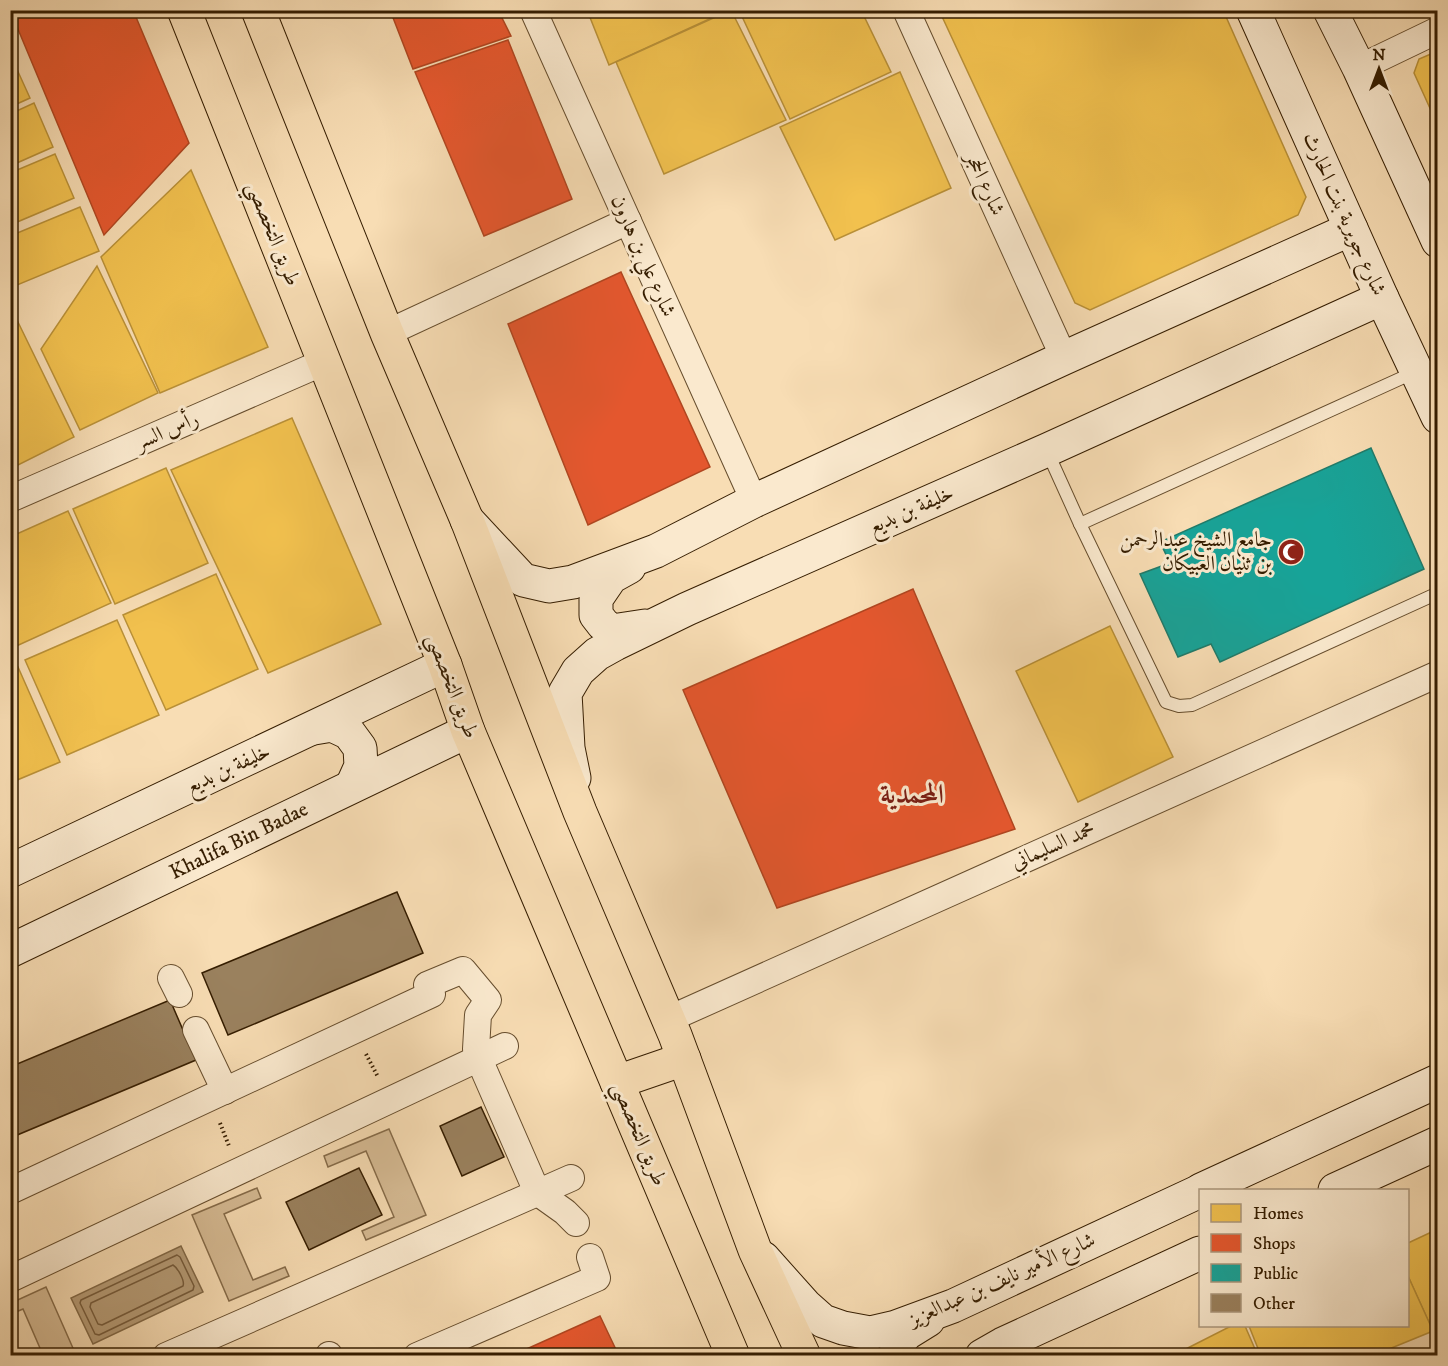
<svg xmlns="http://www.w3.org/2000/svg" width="1448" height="1366" font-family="'IM FELL DW Pica',Amiri,serif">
<rect width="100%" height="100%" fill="#f8ddb4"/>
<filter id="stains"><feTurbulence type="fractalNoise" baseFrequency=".00333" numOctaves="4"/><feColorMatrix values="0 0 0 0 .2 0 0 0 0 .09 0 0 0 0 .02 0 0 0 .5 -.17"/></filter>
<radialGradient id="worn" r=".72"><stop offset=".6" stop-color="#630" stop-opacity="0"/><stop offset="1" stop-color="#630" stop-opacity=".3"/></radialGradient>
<g fill="#d7bc95" stroke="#866c4a" stroke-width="1.5">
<polygon points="389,1129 426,1215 366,1240 362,1231 394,1217 366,1151 328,1167 324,1156"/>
<polygon points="257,1188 261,1198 224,1214 253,1280 285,1267 289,1276 229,1301 192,1215"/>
<polygon points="46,1287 76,1355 43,1355 23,1309 11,1314 11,1303"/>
</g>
<polygon fill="#b69c77" stroke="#826947" stroke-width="1.5" points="181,1246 203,1292 93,1344 71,1298"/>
<g fill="#f2c14e" stroke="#b99037" stroke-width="1.5">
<polygon points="587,10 729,10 609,65"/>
<polygon points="731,10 786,120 664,174 616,62"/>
<polygon points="739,10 861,10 891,72 790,119"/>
<polygon points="939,10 1223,10 1306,197 1298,215 1090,310 1075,303"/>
<polygon points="1438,51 1438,126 1414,73 1419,59"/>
<polygon points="10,54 30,98 10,107"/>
<polygon points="900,72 951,188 835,240 780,127"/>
<polygon points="34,103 53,147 10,166 10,114"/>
<polygon points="55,154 74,198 10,225 10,173"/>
<polygon points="191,170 268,347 160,393 101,257"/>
<polygon points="80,207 99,251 10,288 10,236"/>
<polygon points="97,266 158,393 80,430 41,349"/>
<polygon points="16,318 74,437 10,469 10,322"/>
<polygon points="292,418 381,624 268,673 171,470"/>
<polygon points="166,468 208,563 115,604 73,509"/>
<polygon points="68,511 111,603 12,648 10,645 10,537"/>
<polygon points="216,574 258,669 166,710 123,615"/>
<polygon points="117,620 159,715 67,755 25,660"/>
<polygon points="1110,626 1173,757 1078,802 1016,671"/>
<polygon points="18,667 60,762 10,783 10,670"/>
<polygon points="1438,1229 1438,1342 1408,1276 1408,1243"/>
<polygon points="1408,1276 1433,1331 1372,1356 1261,1356 1249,1326 1408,1326"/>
<polygon points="1231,1326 1245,1326 1258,1356 1172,1356"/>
</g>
<g fill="#e4572e" stroke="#b04620" stroke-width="1.5">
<polygon points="10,10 133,10 189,143 104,235"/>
<polygon points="390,10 498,10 511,36 413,69"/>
<polygon points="508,40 572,199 484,236 415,72"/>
<polygon points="621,272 710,467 588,525 508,324"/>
<polygon points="913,589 1015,829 777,908 683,690"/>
<polygon points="600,1316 619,1356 511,1356"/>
</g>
<polygon fill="#17a398" stroke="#207b6a" stroke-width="1.5" points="1371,448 1424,569 1220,662 1211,644 1178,657 1140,574 1170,563 1160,542"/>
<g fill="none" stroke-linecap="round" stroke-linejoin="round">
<g stroke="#765c3c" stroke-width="1.5">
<polygon points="177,1255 180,1257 194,1286 193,1290 99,1335 95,1334 80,1303 81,1300"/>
<path d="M173 1265C178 1268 185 1281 183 1286L102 1325 98 1324 90 1307 91 1303Z"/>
</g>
</g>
<g fill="#9a815e" stroke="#351d00" stroke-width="1.5">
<polygon points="397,892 423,953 228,1035 202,973"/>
<polygon points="170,1000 196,1060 10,1138 10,1067"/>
<polygon points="481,1107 504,1157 462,1176 440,1126"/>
<polygon points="359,1168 382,1215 309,1250 286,1202"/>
</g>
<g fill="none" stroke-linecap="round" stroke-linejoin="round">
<defs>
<g id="lane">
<polyline points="1047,451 1080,524 1166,702 1179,706 1192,705 1438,593"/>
<polyline points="1080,524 1415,372"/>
</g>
<g id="street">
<polyline points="533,10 754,501"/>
<polyline points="906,10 1064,358"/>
<polyline points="1359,68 1438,30"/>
<polyline points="387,333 628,221"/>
<polyline points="10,499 324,362"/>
<polyline points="171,978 179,994"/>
<polyline points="669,1019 1438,674"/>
<polyline points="196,1030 225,1091"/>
<polyline points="10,1191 432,994 427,985 463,970 488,1000 478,1015 476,1049 479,1059 537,1192 565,1212 576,1223"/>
<polyline points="10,1279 505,1046"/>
<polyline points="329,1355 329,1356"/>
<polyline points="166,1356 571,1178"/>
<polyline points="417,1356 597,1278 590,1257"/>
</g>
<g id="secondary">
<polyline points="1253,10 1382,298 1438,417"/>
<polyline points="1330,10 1359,68 1438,241"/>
<polyline points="467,520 523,580 549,586 573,582 656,551 754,501 1064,358 1351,229"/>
<polyline points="629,567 611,577 596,599 596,615 603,624 612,631 645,626"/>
<polyline points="314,728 332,725 349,733 360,748 361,766 352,786"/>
<polyline points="574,778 568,748 565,693 578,671 597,654 615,644 687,609 1047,450 1382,298"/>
<polyline points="10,871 445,665"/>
<polyline points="10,951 468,731"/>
<polyline points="1201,1190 1438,1081"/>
<polyline points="1335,1190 1438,1143"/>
<polyline points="763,1258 805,1305 823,1321 843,1328 870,1333 896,1327 953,1306 1200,1191"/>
<polyline points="896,1356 897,1344 907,1333 928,1320"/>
<polyline points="982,1356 1003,1344 1200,1253"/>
</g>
<g id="primary">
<polyline points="184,10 445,665 468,731 733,1356"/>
<polyline points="258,10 387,333 467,520 580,812 675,1035 755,1250 804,1356"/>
<polyline points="617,1082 684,1059"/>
</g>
</defs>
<use href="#lane" stroke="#664d2d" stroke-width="14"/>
<use href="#street" stroke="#664d2d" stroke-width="28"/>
<use href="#secondary" stroke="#351d00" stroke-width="35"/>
<use href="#primary" stroke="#351d00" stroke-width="35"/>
<g stroke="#351d00" stroke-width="4" stroke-dasharray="1.5 3" stroke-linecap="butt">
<polyline points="366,1054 378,1077"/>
<polyline points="220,1123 229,1146"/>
</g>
<use href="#lane" stroke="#fae9ce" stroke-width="12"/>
<use href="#street" stroke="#fae9ce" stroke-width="26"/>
<use href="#secondary" stroke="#fae9ce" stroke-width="33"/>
<use href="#primary" stroke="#f8ddb4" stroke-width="33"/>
</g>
<defs>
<symbol id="mosque-disc" viewBox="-11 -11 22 22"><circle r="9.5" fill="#8f2418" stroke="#fae9ce"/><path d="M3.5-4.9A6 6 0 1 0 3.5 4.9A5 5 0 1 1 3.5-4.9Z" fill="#fff"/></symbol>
</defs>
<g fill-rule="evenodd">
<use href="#mosque-disc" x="1276" y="537" width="30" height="30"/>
</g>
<g text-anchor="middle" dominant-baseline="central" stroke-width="6" stroke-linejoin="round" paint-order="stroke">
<g font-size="21" fill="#351d00" stroke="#fae9ce">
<text transform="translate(985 184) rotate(66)">شارع الحجر</text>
<text transform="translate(1344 214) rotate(66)">شارع جويرية بنت الحارث</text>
<text transform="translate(273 234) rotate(68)">طريق التخصصي</text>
<text transform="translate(643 256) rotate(66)">شارع علي بن هارون</text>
<text transform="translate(167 431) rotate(-23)">رأس السر</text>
<text transform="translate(911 510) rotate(-24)">خليفة بن بديع</text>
<text transform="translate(452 686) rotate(69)">طريق التخصصي</text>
<text transform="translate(228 769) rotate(-25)">خليفة بن بديع</text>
<text transform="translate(239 841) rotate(-26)">Khalifa Bin Badae</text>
<text transform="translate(1053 846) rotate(-24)">محمد السليماني</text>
<text transform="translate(639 1134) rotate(67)">طريق التخصصي</text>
<text transform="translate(1002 1280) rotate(-24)">شارع الأمير نايف بن عبدالعزيز</text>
</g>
<g font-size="21" fill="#351d00" stroke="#fae9ce" text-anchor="end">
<text x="1272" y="540">جامع الشيخ عبدالرحمن<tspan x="1272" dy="24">بن ثنيان العبيكان</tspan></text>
</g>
<g font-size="27" font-weight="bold" fill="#7a1f14" stroke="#fae9ce">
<text x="912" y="795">المحمدية</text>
</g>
</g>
<rect width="1448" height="1366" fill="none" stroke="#f8ddb4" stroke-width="36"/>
<rect x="12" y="12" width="1424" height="1342" fill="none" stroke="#351d00" stroke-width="3"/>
<rect x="18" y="18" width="1412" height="1330" fill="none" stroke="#351d00" stroke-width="1.5"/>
<rect x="1199" y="1189" width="210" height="138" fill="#fae9ce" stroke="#ab977c" stroke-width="1.5"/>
<rect x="1211" y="1204" width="30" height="18" fill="#f2c14e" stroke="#ab977c" stroke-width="1.5"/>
<text x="1253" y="1219" font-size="18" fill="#351d00">Homes</text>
<rect x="1211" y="1234" width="30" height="18" fill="#e4572e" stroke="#ab977c" stroke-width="1.5"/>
<text x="1253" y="1249" font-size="18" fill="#351d00">Shops</text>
<rect x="1211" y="1264" width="30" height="18" fill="#17a398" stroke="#ab977c" stroke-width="1.5"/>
<text x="1253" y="1279" font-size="18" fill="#351d00">Public</text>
<rect x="1211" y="1294" width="30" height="18" fill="#9a815e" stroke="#ab977c" stroke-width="1.5"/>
<text x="1253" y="1309" font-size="18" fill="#351d00">Other</text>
<g transform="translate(1379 69)" stroke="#fae9ce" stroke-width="4.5" paint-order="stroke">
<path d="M0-4.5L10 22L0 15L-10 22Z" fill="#351d00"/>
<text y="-9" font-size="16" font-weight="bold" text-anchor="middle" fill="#351d00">N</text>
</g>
<rect width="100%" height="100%" filter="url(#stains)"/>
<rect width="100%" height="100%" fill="url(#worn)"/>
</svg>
